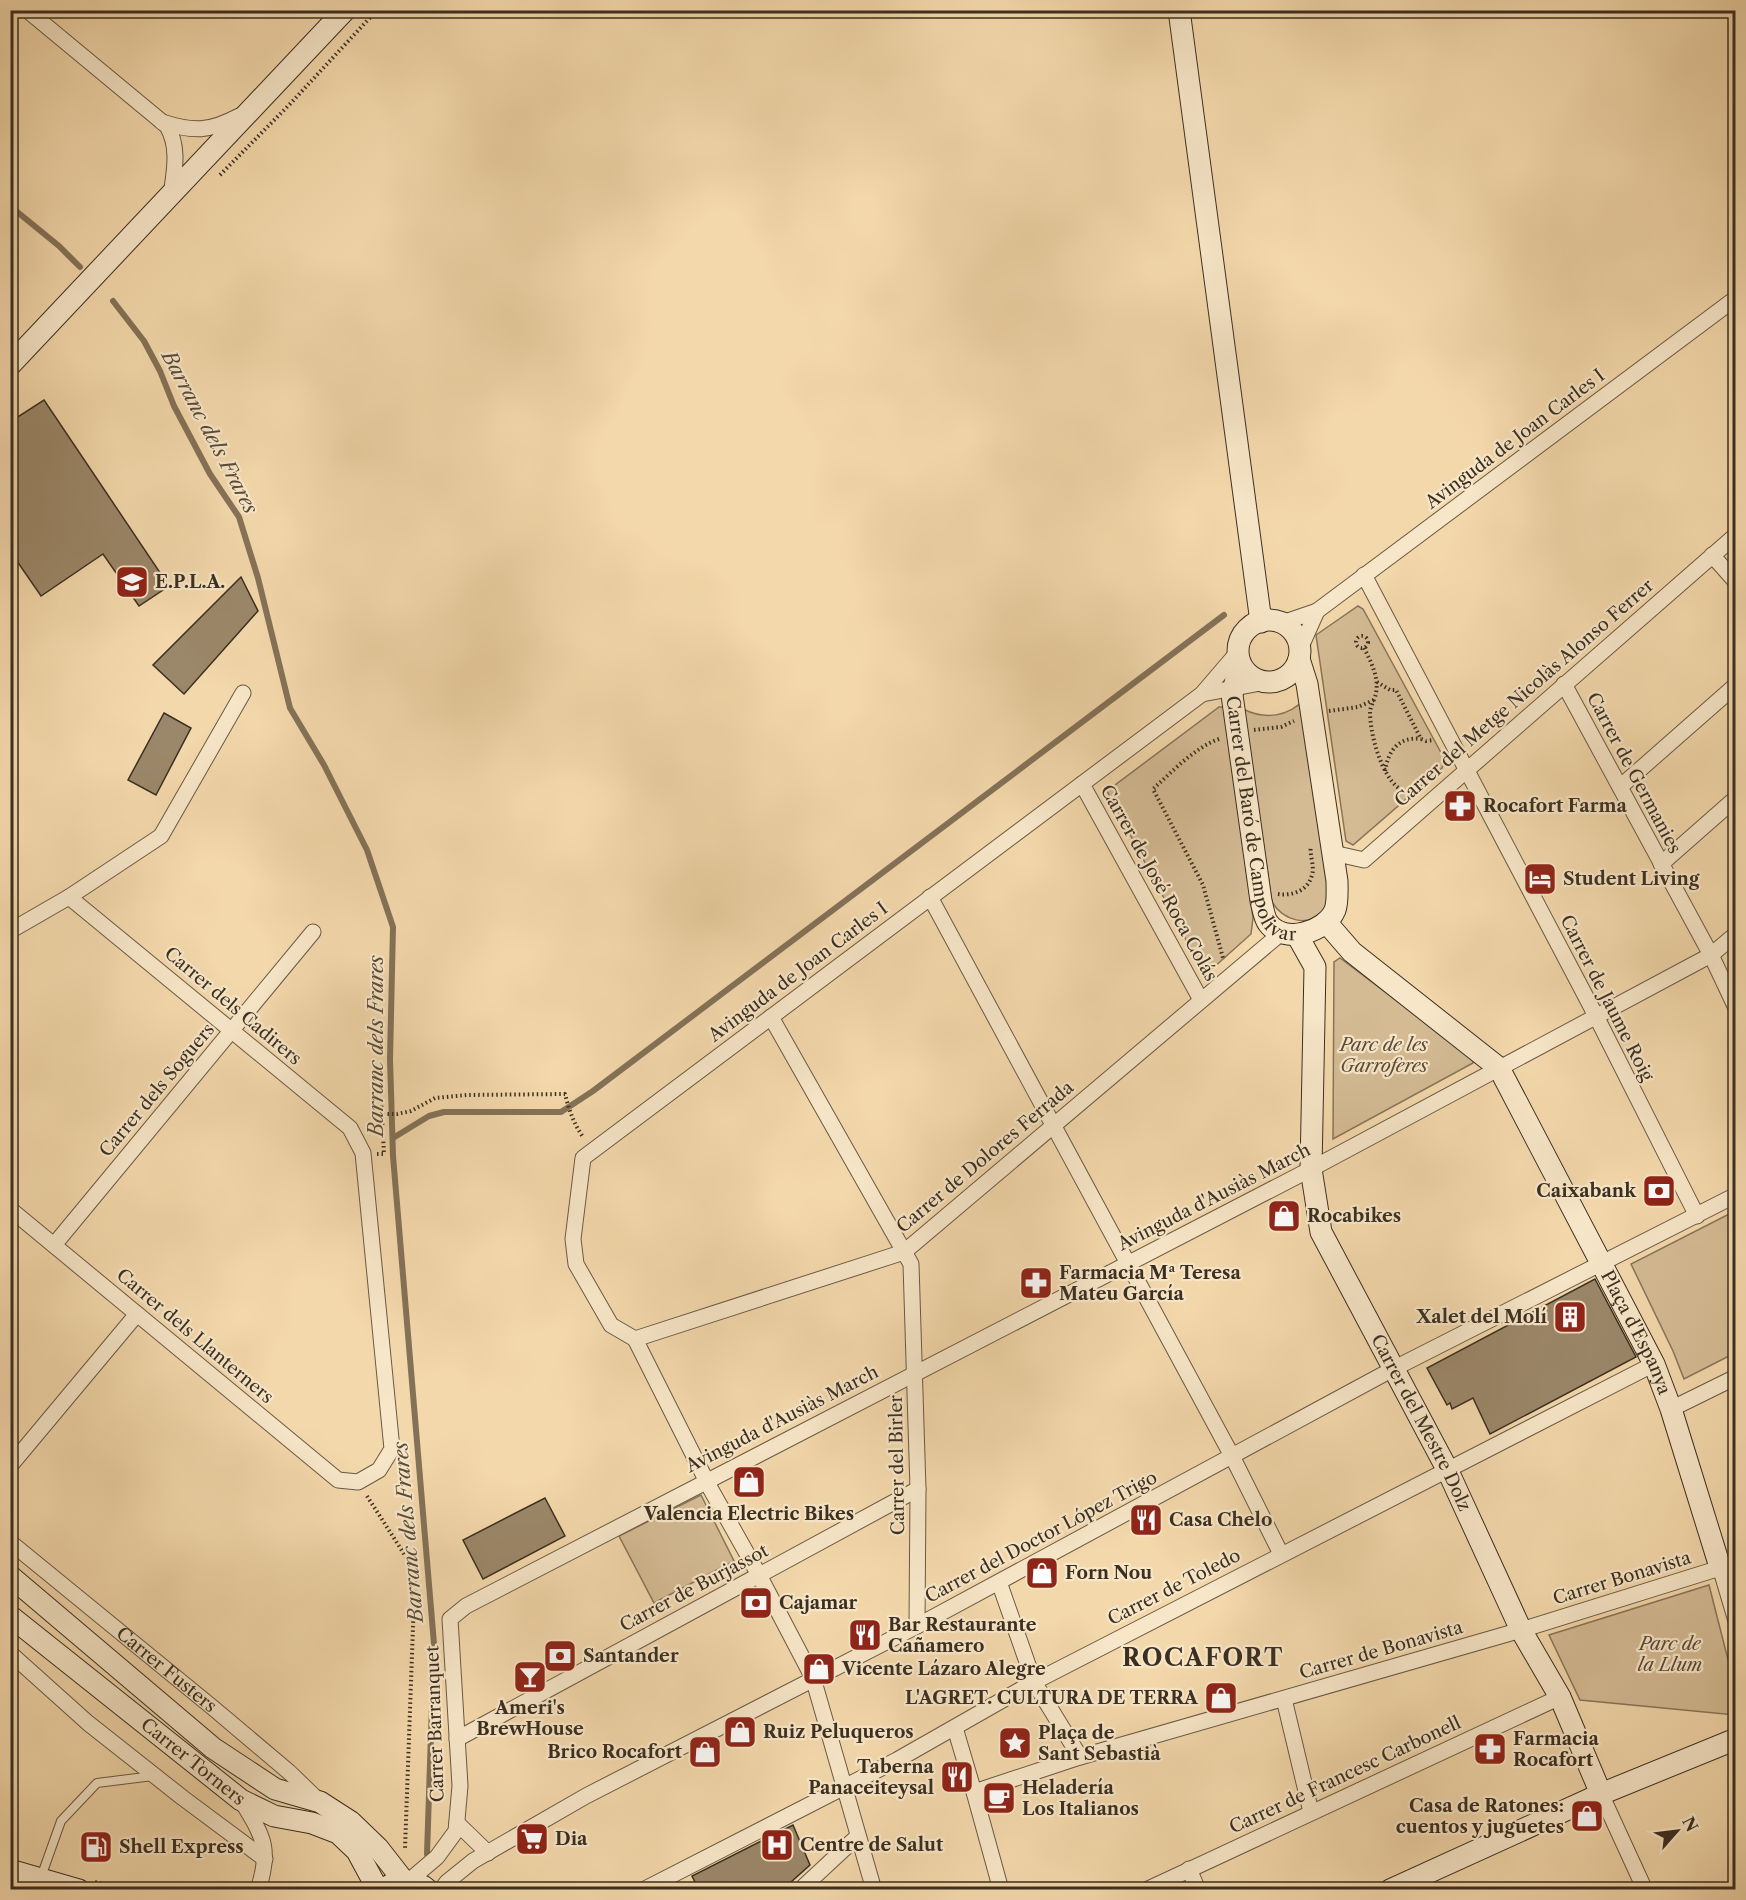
<svg xmlns="http://www.w3.org/2000/svg" width="1746" height="1900" font-family="'Libre Caslon Text',serif">
<rect width="100%" height="100%" fill="#f3d8ab"/>
<filter id="stains"><feTurbulence type="fractalNoise" baseFrequency=".00333" numOctaves="4"/><feColorMatrix values="0 0 0 0 .2 0 0 0 0 .09 0 0 0 0 .02 0 0 0 .5 -.17"/></filter>
<radialGradient id="worn" r=".72"><stop offset=".6" stop-color="#630" stop-opacity="0"/><stop offset="1" stop-color="#630" stop-opacity=".3"/></radialGradient>
<g fill="#d4bb94" stroke="#88755a" stroke-width="1.5">
<polygon points="1358,606 1363,609 1445,760 1442,768 1353,845 1346,841 1316,635"/>
<path d="M1305 699 1331 887C1329 893 1329 905 1324 910 1308 929 1283 920 1272 902L1243 709C1265 720 1288 717 1305 699Z"/>
<polygon points="1219,707 1224,707 1253,918 1251,934 1213,968 1206,969 1200,966 1107,791"/>
<polygon points="1340,958 1473,1058 1473,1063 1333,1139 1334,962"/>
<polygon points="1735,1211 1735,1353 1684,1379 1673,1351 1631,1264"/>
<polygon points="701,1495 734,1561 654,1603 619,1536"/>
<polygon points="1709,1585 1735,1687 1735,1715 1580,1700 1549,1635"/>
</g>
<g fill="none" stroke-linecap="round" stroke-linejoin="round">
<g stroke="#847258" stroke-width="6">
<polyline points="10,206 59,246 80,267"/>
<polyline points="113,301 144,341 160,371 174,406 210,474 239,517 258,578 290,708 324,765 367,850 393,927 390,1059 393,1156 434,1644 427,1854"/>
<polyline points="393,1138 429,1116 444,1112 561,1112 593,1091 1224,615"/>
</g>
</g>
<g fill="#9b8769" stroke="#3b2f21" stroke-width="1.5">
<polygon points="44,400 169,586 139,606 103,554 41,596 10,551 10,422"/>
<polygon points="241,577 258,611 184,694 153,665"/>
<polygon points="164,713 191,728 156,795 128,780"/>
<polygon points="1595,1279 1636,1357 1490,1434 1473,1398 1452,1409 1450,1403 1447,1405 1427,1368"/>
<polygon points="545,1498 565,1536 483,1579 463,1540"/>
<polygon points="793,1825 810,1865 782,1890 699,1890 692,1876"/>
</g>
<g fill="none" stroke-linecap="round" stroke-linejoin="round">
<defs>
<polyline id="lane" points="41,1877 61,1821 97,1783 153,1776"/>
<g id="street">
<path d="M27 10 167 126C180 148 174 172 171 196"/>
<path d="M162 122C193 132 209 132 239 116"/>
<polyline points="1712,555 1736,582"/>
<polyline points="1364,575 1596,1016 1697,1216"/>
<polyline points="1317,611 1736,298"/>
<polyline points="1282,623 1317,611 1300,649"/>
<polyline points="1564,684 1711,955 1736,1008"/>
<polyline points="1202,694 1266,682"/>
<polyline points="1082,784 1201,1000"/>
<polyline points="1620,787 1736,685"/>
<polyline points="1333,853 1364,860 1736,535"/>
<polyline points="1661,864 1736,798"/>
<polyline points="930,897 1232,1456 1281,1554"/>
<polyline points="10,931 69,897 161,836 243,693"/>
<polyline points="771,1017 911,1264 918,1489 917,1626"/>
<polyline points="10,1209 338,1480 358,1482 379,1470 392,1449 363,1153 350,1128 69,897"/>
<polyline points="54,1245 313,932"/>
<polyline points="635,1339 611,1325 576,1264 573,1239 583,1158 1202,694 1238,652"/>
<polyline points="635,1339 904,1252 1280,934"/>
<polyline points="635,1339 710,1488 759,1575 813,1678 874,1890"/>
<polyline points="1671,1409 1736,1377"/>
<polyline points="10,1466 137,1314"/>
<path id="s1" d="M10 1542 212 1707 289 1772 318 1800"/>
<polyline points="1720,1567 1736,1621"/>
<polyline points="999,1582 1034,1682 1654,1364"/>
<polyline points="10,1653 88,1723 183,1798 265,1859"/>
<polyline points="1284,1699 1311,1812"/>
<polyline points="955,1728 974,1792 1080,1757 1521,1630 1736,1563"/>
<polyline points="457,1739 918,1489"/>
<polyline points="974,1792 1001,1890"/>
<polyline points="1601,1794 1645,1890"/>
<path d="M241 1800C262 1835 272 1847 258 1890"/>
<polyline points="457,1823 488,1853"/>
<polyline points="1189,1869 1198,1890"/>
<polyline points="410,1880 437,1857 456,1831 460,1786 450,1619 466,1606 1311,1169 1711,955 1736,934"/>
<polyline points="441,1890 447,1882 473,1861 586,1796 917,1626 1393,1369 1736,1195"/>
<polyline points="643,1890 897,1760 1034,1682 1080,1757"/>
<polyline points="800,1890 858,1836"/>
<polyline points="1146,1890 1560,1697"/>
</g>
<g id="secondary">
<polyline points="1179,10 1261,622"/>
<polyline points="10,365 345,10"/>
<circle cx="1269" cy="651" r="31"/>
<path id="s2" d="M1240 663 1232 695 1261 901C1263 908 1264 918 1268 923 1284 945 1326 932 1335 910 1338 902 1337 889 1337 881L1307 684 1299 659"/>
<path id="s3" d="M1326 922 1352 952 1499 1068 1654 1364 1671 1409 1720 1567"/>
<path id="s4" d="M1297 935 1315 967 1311 1169 1321 1232 1447 1469 1521 1630 1560 1697 1601 1794"/>
<polyline points="10,1576 213,1748 275,1789 320,1802 351,1822 378,1848 403,1880"/>
<path id="s5" d="M10 1616 241 1800 274 1816 312 1823 338 1833 357 1851 378 1890"/>
<polyline points="10,1870 79,1890"/>
<path d="M390 1885C405 1880 415 1879 428 1890"/>
<polyline points="1390,1890 1601,1794 1736,1739"/>
</g>
</defs>
<use href="#lane" stroke="#695944" stroke-width="10"/>
<use href="#street" stroke="#695944" stroke-width="17"/>
<use href="#secondary" stroke="#3b2f21" stroke-width="23"/>
<g stroke="#3b2f21" stroke-width="4" stroke-dasharray="1.5 3" stroke-linecap="butt">
<polyline points="220,175 290,104 377,10"/>
<circle cx="1362" cy="642" r="6"/>
<path d="M1364 648C1371 662 1379 677 1376 693 1375 699 1371 705 1370 711 1370 734 1380 770 1396 786 1401 790 1406 794 1410 798"/>
<polyline points="1377,682 1390,690 1396,690 1421,739 1426,741 1434,740"/>
<polyline points="1329,711 1358,707 1374,700"/>
<polyline points="1254,730 1281,727 1294,721"/>
<path d="M1219 739C1194 748 1173 771 1153 789L1203 885 1223 958"/>
<path d="M1385 771C1388 751 1399 736 1421 739"/>
<path d="M1278 894C1292 896 1308 891 1312 875 1315 866 1309 855 1311 846"/>
<path d="M383 1114H397L411 1111 435 1098 467 1095 565 1094C569 1110 574 1124 583 1137"/>
<polyline points="377,1154 384,1154 381,1099"/>
<polyline points="367,1496 415,1571 405,1849"/>
<polyline points="95,1882 124,1890"/>
</g>
<use href="#lane" stroke="#f7e6c8" stroke-width="8"/>
<use href="#street" stroke="#f7e6c8" stroke-width="15"/>
<use href="#secondary" stroke="#f7e6c8" stroke-width="21"/>
</g>
<defs>
<symbol id="school-square" viewBox="-11 -11 22 22"><rect x="-9" y="-9" width="18" height="18" rx="4" fill="#8f2418" stroke="#f7e6c8"/><path d="M0-5L7-2L0 1L-7-2ZM-4 1L0 2.5L4 1V4Q0 6-4 4Z" fill="#fff"/></symbol>
<symbol id="pharmacy-square" viewBox="-11 -11 22 22"><rect x="-9" y="-9" width="18" height="18" rx="4" fill="#8f2418" stroke="#f7e6c8"/><path d="M-2-6h4v4h4v4h-4v4h-4v-4h-4v-4h4Z" fill="#fff"/></symbol>
<symbol id="hotel-square" viewBox="-11 -11 22 22"><rect x="-9" y="-9" width="18" height="18" rx="4" fill="#8f2418" stroke="#f7e6c8"/><path d="M-6-4.5h1.5V1H6V5H4.5V3h-9V5H-6ZM-4 0a1.8 1.8 0 1 1 3.6 0ZM.5 0V-2.5h3Q6-2.5 6 0Z" fill="#fff"/></symbol>
<symbol id="bank-square" viewBox="-11 -11 22 22"><rect x="-9" y="-9" width="18" height="18" rx="4" fill="#8f2418" stroke="#f7e6c8"/><path d="M-6-4H6V4H-6ZM0-2.3a2.3 2.3 0 1 0 0 4.6a2.3 2.3 0 1 0 0-4.6Z" fill="#fff"/></symbol>
<symbol id="shop-square" viewBox="-11 -11 22 22"><rect x="-9" y="-9" width="18" height="18" rx="4" fill="#8f2418" stroke="#f7e6c8"/><path d="M-5-2.5h2.3a2.7 3.5 0 0 1 5.4 0H5L5.5 6h-11ZM-1.5-2.5h3a1.5 2.3 0 0 0-3 0Z" fill="#fff"/></symbol>
<symbol id="building-square" viewBox="-11 -11 22 22"><rect x="-9" y="-9" width="18" height="18" rx="4" fill="#8f2418" stroke="#f7e6c8"/><path d="M-4-6H4V6H1V3H-1V6H-4ZM-2.5-4.3h1.7v1.8h-1.7ZM.8-4.3h1.7v1.8H.8ZM-2.5-1h1.7V.8h-1.7ZM.8-1h1.7V.8H.8Z" fill="#fff"/></symbol>
<symbol id="restaurant-square" viewBox="-11 -11 22 22"><rect x="-9" y="-9" width="18" height="18" rx="4" fill="#8f2418" stroke="#f7e6c8"/><path d="M-5-6h1v4h1v-4h1v4h1v-4h1v5L-1.5 .5V6h-2V.5L-5-1ZM5-6V6H3V1.5H1.5Q1.5-4 5-6Z" fill="#fff"/></symbol>
<symbol id="bar-square" viewBox="-11 -11 22 22"><rect x="-9" y="-9" width="18" height="18" rx="4" fill="#8f2418" stroke="#f7e6c8"/><path d="M-6-5H6L.8 .8V4.5H3.5V6h-7V4.5H-.8V.8Z" fill="#fff"/></symbol>
<symbol id="sight-square" viewBox="-11 -11 22 22"><rect x="-9" y="-9" width="18" height="18" rx="4" fill="#8f2418" stroke="#f7e6c8"/><path d="M0-6L1.8-2.2L6-1.7L2.9 1.2L3.7 5.4L0 3.3L-3.7 5.4L-2.9 1.2L-6-1.7L-1.8-2.2Z" fill="#fff"/></symbol>
<symbol id="cafe-square" viewBox="-11 -11 22 22"><rect x="-9" y="-9" width="18" height="18" rx="4" fill="#8f2418" stroke="#f7e6c8"/><path d="M-5.5-4.5H6V0H3Q3 3.5 0 3.5H-2.5Q-5.5 3.5-5.5 0ZM3-3.2v2h1.7v-2ZM-6 4.5H4V6H-6Z" fill="#fff"/></symbol>
<symbol id="supermarket-square" viewBox="-11 -11 22 22"><rect x="-9" y="-9" width="18" height="18" rx="4" fill="#8f2418" stroke="#f7e6c8"/><path d="M-6-5.5h2.5l.6 2H6L4.5 2H-2.5L-4.4-4H-6ZM-1.5 3.2a1.3 1.3 0 1 0 .1 0ZM3 3.2a1.3 1.3 0 1 0 .1 0Z" fill="#fff"/></symbol>
<symbol id="hospital-square" viewBox="-11 -11 22 22"><rect x="-9" y="-9" width="18" height="18" rx="4" fill="#8f2418" stroke="#f7e6c8"/><path d="M-5-5h3v3.5h4V-5h3V5h-3V1.5h-4V5h-3Z" fill="#fff"/></symbol>
<symbol id="fuel-square" viewBox="-11 -11 22 22"><rect x="-9" y="-9" width="18" height="18" rx="4" fill="#8f2418" stroke="#f7e6c8"/><path d="M-5.5-6h7V0h2V4h1.3V-2.5L3-4.5l.8-.8L6-3V5H2.5V1h-1V6h-7ZM-4.2-4.7v3.2H.2V-4.7Z" fill="#fff"/></symbol>
</defs>
<g fill-rule="evenodd">
<use href="#school-square" x="113" y="563" width="38" height="38"/>
<use href="#pharmacy-square" x="1441" y="787" width="38" height="38"/>
<use href="#hotel-square" x="1521" y="860" width="38" height="38"/>
<use href="#bank-square" x="1640" y="1172" width="38" height="38"/>
<use href="#shop-square" x="1265" y="1197" width="38" height="38"/>
<use href="#pharmacy-square" x="1017" y="1264" width="38" height="38"/>
<use href="#building-square" x="1551" y="1298" width="38" height="38"/>
<use href="#shop-square" x="730" y="1463" width="38" height="38"/>
<use href="#restaurant-square" x="1127" y="1501" width="38" height="38"/>
<use href="#shop-square" x="1023" y="1554" width="38" height="38"/>
<use href="#bank-square" x="737" y="1584" width="38" height="38"/>
<use href="#restaurant-square" x="846" y="1616" width="38" height="38"/>
<use href="#bank-square" x="541" y="1637" width="38" height="38"/>
<use href="#shop-square" x="800" y="1650" width="38" height="38"/>
<use href="#bar-square" x="511" y="1658" width="38" height="38"/>
<use href="#shop-square" x="1202" y="1679" width="38" height="38"/>
<use href="#shop-square" x="721" y="1713" width="38" height="38"/>
<use href="#sight-square" x="996" y="1724" width="38" height="38"/>
<use href="#pharmacy-square" x="1471" y="1730" width="38" height="38"/>
<use href="#shop-square" x="686" y="1733" width="38" height="38"/>
<use href="#restaurant-square" x="938" y="1758" width="38" height="38"/>
<use href="#cafe-square" x="980" y="1779" width="38" height="38"/>
<use href="#shop-square" x="1568" y="1797" width="38" height="38"/>
<use href="#supermarket-square" x="513" y="1820" width="38" height="38"/>
<use href="#hospital-square" x="758" y="1826" width="38" height="38"/>
<use href="#fuel-square" x="77" y="1828" width="38" height="38"/>
</g>
<g text-anchor="middle" dominant-baseline="central" stroke-width="4.5" stroke-linejoin="round" paint-order="stroke">
<g font-size="18" fill="#3b2f21" stroke="#f7e6c8">
<text transform="translate(1515 439) rotate(-37)">Avinguda de Joan Carles I</text>
<text transform="translate(1524 693) rotate(-41)">Carrer del Metge Nicolàs Alonso Ferrer</text>
<text transform="translate(1634 773) rotate(62)">Carrer de Germanies</text>
<text stroke="none"><textPath href="#s2" startOffset="165">Carrer del Baró de Campolivar</textPath></text>
<text transform="translate(1159 883) rotate(61)">Carrer de José Roca Colás</text>
<text transform="translate(798 972) rotate(-37)">Avinguda de Joan Carles I</text>
<text transform="translate(1607 998) rotate(63)">Carrer de Jaume Roig</text>
<text transform="translate(233 1006) rotate(40)">Carrer dels Cadirers</text>
<text transform="translate(157 1090) rotate(-50)">Carrer dels Soguers</text>
<text transform="translate(985 1157) rotate(-40)">Carrer de Dolores Ferrada</text>
<text transform="translate(1214 1197) rotate(-27)">Avinguda d'Ausiàs March</text>
<text stroke="none"><textPath href="#s3" startOffset="525">Plaça d'Espanya</textPath></text>
<text transform="translate(195 1336) rotate(40)">Carrer dels Llanterners</text>
<text transform="translate(782 1419) rotate(-27)">Avinguda d'Ausiàs March</text>
<text stroke="none"><textPath href="#s4" startOffset="518">Carrer del Mestre Dolz</textPath></text>
<text transform="translate(897 1465) rotate(-91)">Carrer del Birler</text>
<text transform="translate(1041 1537) rotate(-28)">Carrer del Doctor López Trigo</text>
<text transform="translate(1622 1578) rotate(-17)">Carrer Bonavista</text>
<text transform="translate(1174 1587) rotate(-27)">Carrer de Toledo</text>
<text transform="translate(694 1588) rotate(-28)">Carrer de Burjassot</text>
<text transform="translate(1381 1650) rotate(-16)">Carrer de Bonavista</text>
<text stroke="none"><textPath href="#s1" startOffset="202">Carrer Fusters</textPath></text>
<text transform="translate(435 1724) rotate(-92)">Carrer Barranquet</text>
<text stroke="none"><textPath href="#s5" startOffset="234">Carrer Torners</textPath></text>
<text transform="translate(1345 1775) rotate(-25)">Carrer de Francesc Carbonell</text>
</g>
<g font-size="18" font-weight="bold" fill="#3b2f21" stroke="#f7e6c8" text-anchor="start">
<text x="155" y="582">E.P.L.A.</text>
<text x="1483" y="806">Rocafort Farma</text>
<text x="1563" y="879">Student Living</text>
<text x="1636" y="1191" text-anchor="end">Caixabank</text>
<text x="1307" y="1216">Rocabikes</text>
<text x="1059" y="1273">Farmacia Mª Teresa<tspan x="1059" dy="21">Mateu García</tspan></text>
<text x="1547" y="1317" text-anchor="end">Xalet del Molí</text>
<text x="749" y="1514" text-anchor="middle">Valencia Electric Bikes</text>
<text x="1169" y="1520">Casa Chelo</text>
<text x="1065" y="1573">Forn Nou</text>
<text x="779" y="1603">Cajamar</text>
<text x="888" y="1625">Bar Restaurante<tspan x="888" dy="21">Cañamero</tspan></text>
<text x="583" y="1656">Santander</text>
<text x="842" y="1669">Vicente Lázaro Alegre</text>
<text x="1198" y="1698" text-anchor="end">L'AGRET. CULTURA DE TERRA</text>
<text x="530" y="1708" text-anchor="middle">Ameri's<tspan x="530" dy="21">BrewHouse</tspan></text>
<text x="763" y="1732">Ruiz Peluqueros</text>
<text x="1038" y="1733">Plaça de<tspan x="1038" dy="21">Sant Sebastià</tspan></text>
<text x="1513" y="1739">Farmacia<tspan x="1513" dy="21">Rocafort</tspan></text>
<text x="682" y="1752" text-anchor="end">Brico Rocafort</text>
<text x="934" y="1767" text-anchor="end">Taberna<tspan x="934" dy="21">Panaceiteysal</tspan></text>
<text x="1022" y="1788">Heladería<tspan x="1022" dy="21">Los Italianos</tspan></text>
<text x="1564" y="1806" text-anchor="end">Casa de Ratones:<tspan x="1564" dy="21">cuentos y juguetes</tspan></text>
<text x="555" y="1839">Dia</text>
<text x="800" y="1845">Centre de Salut</text>
<text x="119" y="1847">Shell Express</text>
</g>
<g font-size="18" font-style="italic" fill="#5a4b38" stroke="#f7e6c8">
<text x="1384" y="1045">Parc de les<tspan x="1384" dy="21">Garroferes</tspan></text>
<text x="1670" y="1644">Parc de<tspan x="1670" dy="21">la Llum</tspan></text>
</g>
<g font-size="20" font-style="italic" fill="#594b38" stroke="#f7e6c8">
<text transform="translate(210 432) rotate(62)">Barranc dels Frares</text>
<text transform="translate(376 1046) rotate(-90)">Barranc dels Frares</text>
<text transform="translate(408 1532) rotate(-95)">Barranc dels Frares</text>
</g>
<g font-size="24" font-weight="bold" letter-spacing="1.5" fill="#3b2f21" stroke="#f7e6c8">
<text x="1203" y="1657">ROCAFORT</text>
</g>
</g>
<rect width="1746" height="1900" fill="none" stroke="#f3d8ab" stroke-width="36"/>
<rect x="12" y="12" width="1722" height="1876" fill="none" stroke="#3b2f21" stroke-width="3"/>
<rect x="18" y="18" width="1710" height="1864" fill="none" stroke="#3b2f21" stroke-width="1.5"/>
<g transform="translate(1677 1831) rotate(62)" stroke="#f7e6c8" stroke-width="4.5" paint-order="stroke">
<path d="M0-4.5L10 22L0 15L-10 22Z" fill="#3b2f21"/>
<text y="-9" font-size="16" font-weight="bold" text-anchor="middle" fill="#3b2f21">N</text>
</g>
<rect width="100%" height="100%" filter="url(#stains)"/>
<rect width="100%" height="100%" fill="url(#worn)"/>
</svg>
